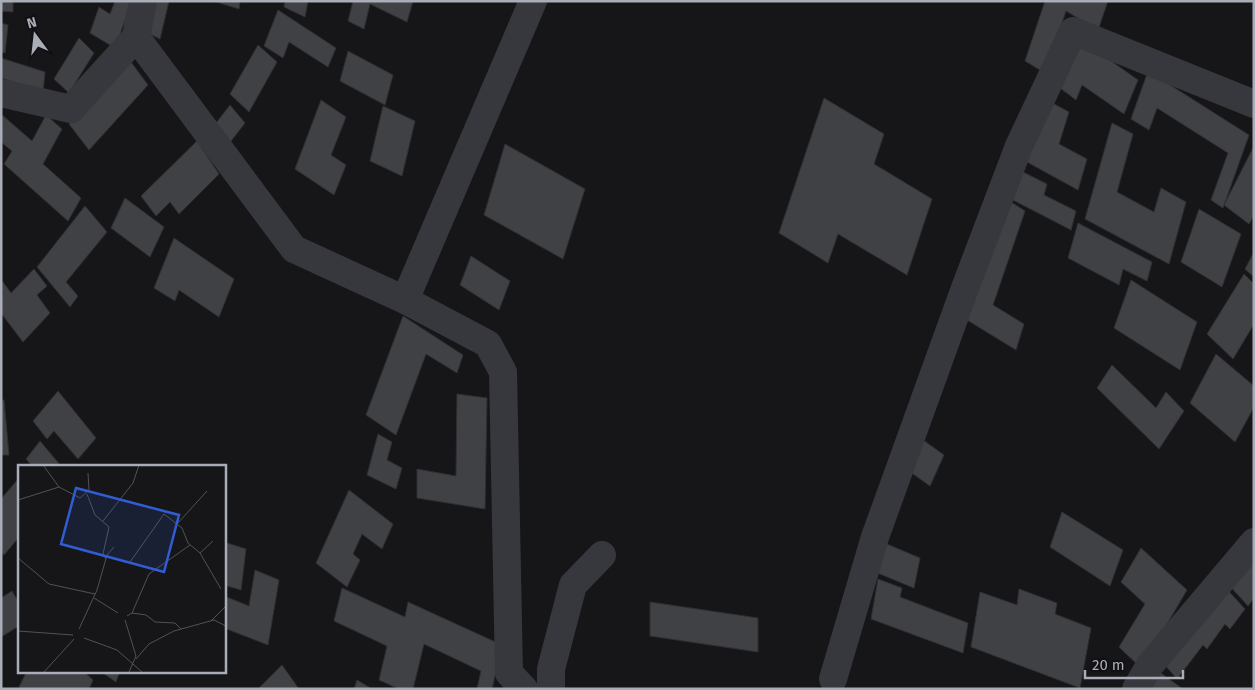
<svg xmlns="http://www.w3.org/2000/svg" width="1255" height="690" font-family="'Fira Sans',sans-serif">
<rect width="100%" height="100%" fill="#161618"/>
<g fill="#404145" stroke="#303034">
<polygon points="1,1 13,1 13,12 1,11"/>
<polygon points="115,1 132,1 115,48 90,33 99,7 110,14"/>
<polygon points="149,1 169,1 160,39 142,30"/>
<polygon points="213,1 240,1 239,9"/>
<polygon points="285,1 308,1 305,17 284,7"/>
<polygon points="353,1 413,1 407,22 370,4 364,29 348,21"/>
<polygon points="1045,1 1108,1 1098,30 1066,11 1045,73 1025,61"/>
<polygon points="278,10 336,48 328,67 289,42 283,58 264,46"/>
<polygon points="1,23 8,25 5,53 1,52"/>
<polygon points="1077,37 1138,80 1124,114 1082,85 1076,100 1056,85"/>
<polygon points="79,38 94,53 69,93 54,79"/>
<polygon points="258,45 277,62 249,112 230,94"/>
<polygon points="348,51 393,75 385,105 340,81"/>
<polygon points="1,58 45,72 43,92 1,78"/>
<polygon points="128,58 148,85 89,150 69,124"/>
<polygon points="1148,71 1249,135 1223,208 1211,200 1228,153 1157,108 1149,130 1131,119"/>
<polygon points="824,98 884,134 874,164 932,199 907,275 838,234 828,263 779,233"/>
<polygon points="1045,99 1069,112 1059,144 1087,159 1078,190 1027,162"/>
<polygon points="321,100 346,117 331,155 346,165 334,195 295,169"/>
<polygon points="230,105 245,123 228,145 213,127"/>
<polygon points="383,106 415,121 402,176 370,161"/>
<polygon points="1,114 32,141 46,115 62,129 43,164 81,198 68,221 4,164 12,151 1,142"/>
<polygon points="1112,123 1133,134 1117,192 1154,212 1161,188 1186,202 1169,264 1085,219"/>
<polygon points="197,141 219,174 179,214 170,202 156,216 141,196"/>
<polygon points="505,144 585,189 563,259 484,215"/>
<polygon points="1254,146 1254,215 1249,224 1224,205"/>
<polygon points="1017,169 1047,184 1044,195 1076,211 1071,230 1009,198"/>
<polygon points="125,198 164,227 150,257 111,228"/>
<polygon points="1008,200 1025,211 993,305 1024,324 1016,350 967,320"/>
<polygon points="85,206 107,232 66,282 78,296 70,307 37,267"/>
<polygon points="1199,209 1241,234 1222,287 1181,262"/>
<polygon points="1078,223 1152,262 1147,281 1123,269 1119,285 1068,258"/>
<polygon points="174,238 234,279 219,317 179,290 175,301 154,288"/>
<polygon points="1254,252 1254,277 1245,269"/>
<polygon points="471,256 510,281 499,310 460,285"/>
<polygon points="34,269 47,286 37,295 50,313 23,342 1,313 1,283 3,282 11,293"/>
<polygon points="1244,274 1254,284 1254,324 1233,359 1207,334"/>
<polygon points="1131,280 1197,322 1180,370 1114,328"/>
<polygon points="403,316 463,355 457,373 426,354 396,435 366,415"/>
<polygon points="1216,354 1254,386 1254,407 1235,442 1190,403"/>
<polygon points="1112,365 1156,408 1166,392 1184,411 1159,449 1097,388"/>
<polygon points="58,391 96,438 78,459 54,431 47,439 33,421"/>
<polygon points="457,394 487,398 485,509 417,498 417,469 456,476"/>
<polygon points="1,400 4,400 9,455 1,455"/>
<polygon points="378,434 392,442 387,460 402,468 396,489 367,475"/>
<polygon points="923,440 944,455 930,486 909,471"/>
<polygon points="40,441 61,466 32,466 26,459"/>
<polygon points="19,478 19,537 4,555 1,551 1,499"/>
<polygon points="349,490 393,524 382,549 362,534 353,554 360,560 347,587 316,563"/>
<polygon points="1062,512 1123,550 1110,586 1050,547"/>
<polygon points="224,542 246,549 241,590 224,585"/>
<polygon points="882,542 920,558 914,588 875,572"/>
<polygon points="1141,548 1187,590 1141,668 1119,647 1145,604 1121,582"/>
<polygon points="1254,550 1254,598 1248,606 1228,584"/>
<polygon points="255,570 279,580 268,645 224,628 224,596 249,606"/>
<polygon points="878,579 902,588 900,597 968,623 963,653 871,619"/>
<polygon points="1223,585 1245,609 1230,629 1225,624 1207,649 1203,645 1177,679 1164,664"/>
<polygon points="342,588 405,617 408,602 502,645 492,689 477,689 481,671 424,644 413,689 399,689 379,680 387,646 334,621"/>
<polygon points="1019,589 1057,603 1055,614 1091,628 1080,688 971,647 980,592 1017,605"/>
<polygon points="12,591 19,603 19,626 1,637 1,598"/>
<polygon points="650,602 758,618 758,652 650,636"/>
<polygon points="282,665 299,689 258,689"/>
<polygon points="1155,669 1183,689 1148,689"/>
<polygon points="27,671 83,671 93,680 89,689 21,689 19,687"/>
<polygon points="104,671 120,671 116,682 103,673"/>
<polygon points="357,680 372,689 354,689"/>
</g>
<g fill="none" stroke-linecap="round" stroke-linejoin="round">
<g stroke="#37383d" stroke-width="28">
<polyline points="136,37 294,249 405,300 488,344 503,372 509,673 524,689"/>
<polyline points="1,93 71,109 136,37 143,1"/>
<polyline points="405,300 533,1"/>
<polyline points="833,679 875,537 965,288 1019,146 1073,31 1254,104"/>
<polyline points="551,689 551,669 573,585 602,555"/>
<polyline points="1136,689 1150,665 1254,542"/>
</g>
</g>
<g transform="translate(18 465)">
<rect width="208" height="208" fill="#161618"/>
<path fill="none" stroke="#505258" stroke-width="1" d="M25 0 41 22 62 33 71 25 70 8M69 29 77 50 91 62 85 89 88 94M0 35 41 22M85 56 115 18 121 0M159 59 189 26M182 88 195 76M0 93 31 119 77 129M112 97 146 49 164 63 170 78 182 88 203 124M76 133 100 148M114 148 128 150 137 157 157 158 163 164M109 151 114 148 131 109 172 80M107 155 118 191 111 207M193 156 208 141M61 164 79 125 89 90 96 82M0 166 55 170M66 173 99 185 124 207M118 194 131 179 156 166 196 155 208 161M26 207 56 174"/>
<path fill="#325cd3" fill-opacity="0.15" stroke="#325cd3" stroke-width="2.5" d="M58 23 161 50 146 107 43 79Z"/>
<rect width="208" height="208" fill="none" stroke="#a8adb8" stroke-width="2.5"/>
</g>
<rect width="1255" height="690" fill="none" stroke="#a8adb8" stroke-width="5"/>
<g transform="translate(35 35) rotate(345)" stroke="#111113" stroke-width="4" paint-order="stroke">
<path d="M0-4L9 19L0 12L-9 19Z" fill="#a8adb8"/>
<text y="-8" font-size="14" font-weight="bold" text-anchor="middle" fill="#a8adb8">N</text>
</g>
<path d="M1085 670v8h98v-8" fill="none" stroke="#a8adb8" stroke-width="2.5"/>
<text x="1092" y="670" font-size="15" fill="#a8adb8" stroke="#111113" stroke-width="4" paint-order="stroke">20 m</text>
</svg>
